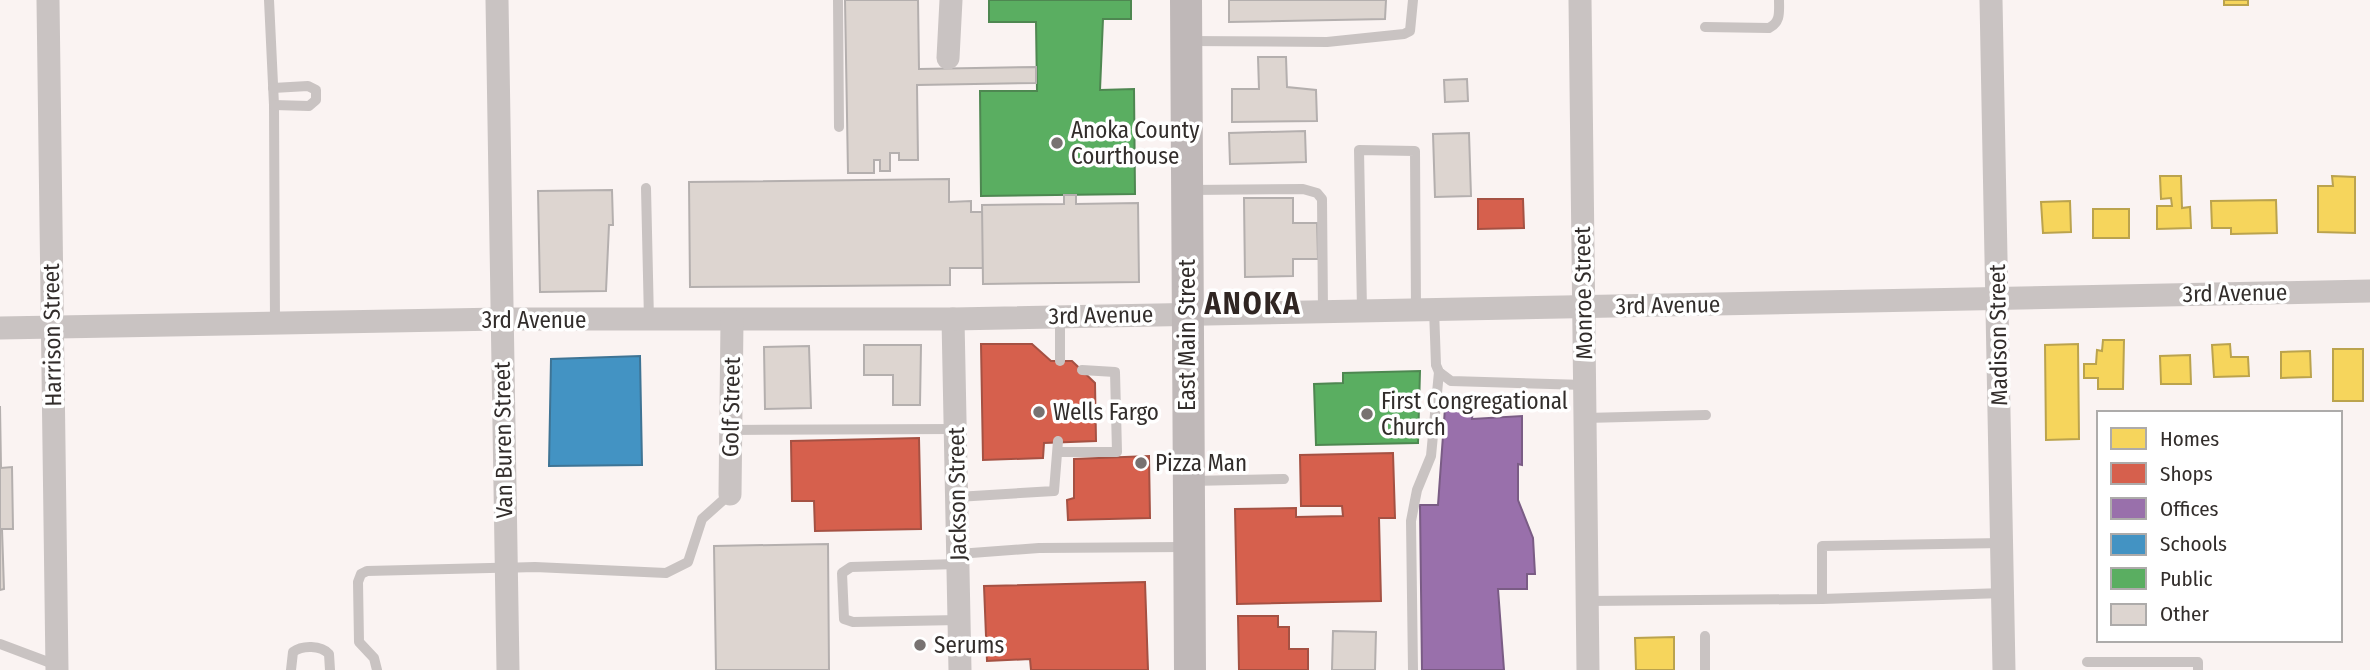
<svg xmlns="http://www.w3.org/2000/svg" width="2370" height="670" font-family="'Fira Sans Condensed',sans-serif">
<rect width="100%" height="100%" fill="#faf3f2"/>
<g fill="#f6d55c" stroke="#bba34d" stroke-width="2">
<rect x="2224" y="0" width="24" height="5"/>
<polygon points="2160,176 2181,176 2182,208 2190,207 2191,228 2157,229 2157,206 2172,206 2171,198 2161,199"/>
<polygon points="2332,176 2355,177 2355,233 2318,232 2318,186 2333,186"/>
<polygon points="2276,200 2277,233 2231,234 2231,228 2212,228 2211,201"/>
<polygon points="2070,201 2071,232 2043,233 2041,202"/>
<rect x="2093" y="209" width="36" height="29"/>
<polygon points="2103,340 2124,340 2123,389 2098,389 2098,378 2084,378 2084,364 2096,364 2097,350 2102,351"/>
<polygon points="2078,344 2079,439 2046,440 2045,345"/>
<polygon points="2230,344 2231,357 2248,357 2249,376 2214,377 2212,345"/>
<rect x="2333" y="349" width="30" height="52"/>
<polygon points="2310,351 2311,377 2281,378 2281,352"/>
<polygon points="2190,355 2191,384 2161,384 2160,356"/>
<polygon points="1674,637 1674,670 1636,670 1635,638"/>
</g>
<g fill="#d6604d" stroke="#a55143" stroke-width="2">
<polygon points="1478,199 1523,199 1524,228 1478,229"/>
<polygon points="981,344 1032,344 1051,361 1072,361 1095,383 1096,441 1044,443 1043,458 983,460"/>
<polygon points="919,438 921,529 815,531 814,501 792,501 791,441"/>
<polygon points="1393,453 1395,518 1379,518 1381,601 1237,604 1235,509 1296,508 1296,517 1343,516 1342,506 1301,506 1300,455"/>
<polygon points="1149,456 1150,518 1068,520 1067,500 1074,498 1074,459"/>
<polygon points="1145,582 1148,670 1031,670 1030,659 987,661 984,586"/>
<polygon points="1238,616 1278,616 1278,627 1289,627 1289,649 1308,649 1308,670 1239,670"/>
</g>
<polygon fill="#9970ab" stroke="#7a5c85" stroke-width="2" points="1473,407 1472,419 1522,416 1522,465 1518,464 1518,500 1533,538 1535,574 1527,574 1527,589 1498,589 1504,670 1422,670 1420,505 1438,505 1445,408"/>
<polygon fill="#4393c3" stroke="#3e7495" stroke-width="2" points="640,356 642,465 549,466 551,359"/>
<g fill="#5aae61" stroke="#4e8751" stroke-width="2">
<polygon points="989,0 1131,0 1131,19 1103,19 1100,90 1134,89 1135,194 981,196 980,91 1037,91 1036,22 989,22"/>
<polygon points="1420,371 1418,443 1316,445 1314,384 1343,383 1343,373"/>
</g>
<g fill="#ddd5d0" stroke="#b4afae" stroke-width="2">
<polygon points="845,0 918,0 919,69 1036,67 1036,83 917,85 918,160 899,160 899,153 890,153 890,171 880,171 880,160 874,160 874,173 848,173"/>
<polygon points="1229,0 1386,0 1385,19 1229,22"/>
<polygon points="1258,57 1286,57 1287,87 1316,90 1317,121 1232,122 1232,89 1259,89"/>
<polygon points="1467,79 1468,101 1445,102 1444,80"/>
<polygon points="1305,131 1306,162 1230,164 1229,133"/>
<polygon points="1469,133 1471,196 1435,197 1433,134"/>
<polygon points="949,179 949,202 971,201 971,212 983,212 983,268 950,268 950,285 690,287 689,182"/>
<polygon points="612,190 613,225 609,225 606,291 540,292 538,191"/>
<polygon points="1064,195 1076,195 1076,204 1138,203 1139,282 983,284 982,205 1064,204"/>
<polygon points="1244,198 1293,198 1293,223 1317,223 1318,259 1293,259 1293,276 1245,277"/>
<polygon points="864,345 921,345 920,405 893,405 893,375 864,375"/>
<polygon points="809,346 811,408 765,409 764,347"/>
<polygon points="0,406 1,468 12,467 13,529 2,529 4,589 0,590"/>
<polygon points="828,544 829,670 716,670 714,546"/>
<polygon points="1333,631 1376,632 1375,670 1332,670"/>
</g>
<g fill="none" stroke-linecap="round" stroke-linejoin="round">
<g stroke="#c9c3c2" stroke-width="10">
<polyline points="269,0 274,105 275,325"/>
<polyline points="838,0 839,127"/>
<path d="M1705 27 1769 28C1781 22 1779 12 1779 0"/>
<polyline points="1189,41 1327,42 1404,34 1410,31 1413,0"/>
<polyline points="273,88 308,86 316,90 316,100 309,106 274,105"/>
<polyline points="646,188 649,320"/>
<polyline points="1191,190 1303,189 1317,193 1322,199 1323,311"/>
<polyline points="1434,309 1436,365 1439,372 1451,381 1585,385"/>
<polyline points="1362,310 1359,150 1415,151 1416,310"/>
<polyline points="1060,361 1060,316"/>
<polyline points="1585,418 1706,415"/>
<polyline points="731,430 956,429"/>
<polyline points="1058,452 1117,452 1115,372 1082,370"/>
<polyline points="1191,481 1284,479"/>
<polyline points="957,497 1054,491 1058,441"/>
<polyline points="958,554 1039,548 1185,547"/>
<polyline points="958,564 851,567 842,573 844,619 853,622 959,620"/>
<polyline points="1822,599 1822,546 2002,543"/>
<polyline points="1588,601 1822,599 2003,593"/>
<polyline points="1705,636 1705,670"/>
<polyline points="0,644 56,665"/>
<polyline points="2087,662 2198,662 2198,670"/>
<path d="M291 670 293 652C302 645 321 645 329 654L330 670"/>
<polyline points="377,670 374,658 359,642 358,582 361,574 367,571 535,567 666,573 688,562 702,519 730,494"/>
<polyline points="1413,670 1411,521 1417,490 1431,456 1439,372"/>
</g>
<g stroke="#c9c3c2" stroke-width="23">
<polyline points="48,0 57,670"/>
<polyline points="497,0 508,670"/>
<polyline points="1580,0 1588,670"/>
<polyline points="1991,0 2004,670"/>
<polyline points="948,58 951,0"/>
<polyline points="953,319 960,670"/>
<polyline points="0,328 501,319 953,319 2370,291"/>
<polyline points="730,494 732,321"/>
</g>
<polyline stroke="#bfb8b8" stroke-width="32" points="1186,0 1190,670"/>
</g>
<g fill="#787271" stroke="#fff" stroke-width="2.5">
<circle cx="1057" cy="143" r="7"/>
<circle cx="1039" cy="412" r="7"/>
<circle cx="1367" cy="414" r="7"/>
<circle cx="1141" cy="463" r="7"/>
<circle cx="920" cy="645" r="7"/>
</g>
<g text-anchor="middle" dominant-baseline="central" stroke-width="7" stroke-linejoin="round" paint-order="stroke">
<g font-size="23" fill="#322d2b" stroke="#fff" text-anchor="start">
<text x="1071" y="130">Anoka County<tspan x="1071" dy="26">Courthouse</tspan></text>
<text x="1381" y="401">First Congregational<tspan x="1381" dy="26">Church</tspan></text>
<text x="1053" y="412">Wells Fargo</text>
<text x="1155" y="463">Pizza Man</text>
<text x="934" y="645">Serums</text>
</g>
<g font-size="23" fill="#322d2b" stroke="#fff">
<text transform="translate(1583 293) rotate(-91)">Monroe Street</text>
<text transform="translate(2235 293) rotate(-1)">3rd Avenue</text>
<text transform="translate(1668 305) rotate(-1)">3rd Avenue</text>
<text transform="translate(1101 315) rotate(-1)">3rd Avenue</text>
<text x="534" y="320">3rd Avenue</text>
<text transform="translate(52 335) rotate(-91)">Harrison Street</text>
<text transform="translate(1187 335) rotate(-90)">East Main Street</text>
<text transform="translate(1998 335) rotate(-91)">Madison Street</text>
<text transform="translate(731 407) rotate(-89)">Golf Street</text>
<text transform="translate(503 440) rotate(-91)">Van Buren Street</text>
<text transform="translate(957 494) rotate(-91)">Jackson Street</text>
</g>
<g font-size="30" font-weight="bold" letter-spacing="2" fill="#302623" stroke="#fff">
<text x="1253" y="304">ANOKA</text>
</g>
</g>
<rect x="2097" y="411" width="245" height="231" fill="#ffffff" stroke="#adabaa" stroke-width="2"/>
<rect x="2111" y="428" width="35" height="21" fill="#f6d55c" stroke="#adabaa" stroke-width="2"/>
<text x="2160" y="446" font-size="21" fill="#322d2b">Homes</text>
<rect x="2111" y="463" width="35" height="21" fill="#d6604d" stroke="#adabaa" stroke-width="2"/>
<text x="2160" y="481" font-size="21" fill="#322d2b">Shops</text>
<rect x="2111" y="498" width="35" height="21" fill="#9970ab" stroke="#adabaa" stroke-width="2"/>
<text x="2160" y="516" font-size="21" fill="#322d2b">Offices</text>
<rect x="2111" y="534" width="35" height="21" fill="#4393c3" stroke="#adabaa" stroke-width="2"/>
<text x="2160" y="551" font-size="21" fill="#322d2b">Schools</text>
<rect x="2111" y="568" width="35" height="21" fill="#5aae61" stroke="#adabaa" stroke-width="2"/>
<text x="2160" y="586" font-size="21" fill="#322d2b">Public</text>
<rect x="2111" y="604" width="35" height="21" fill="#ddd5d0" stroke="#adabaa" stroke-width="2"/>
<text x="2160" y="621" font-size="21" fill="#322d2b">Other</text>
</svg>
